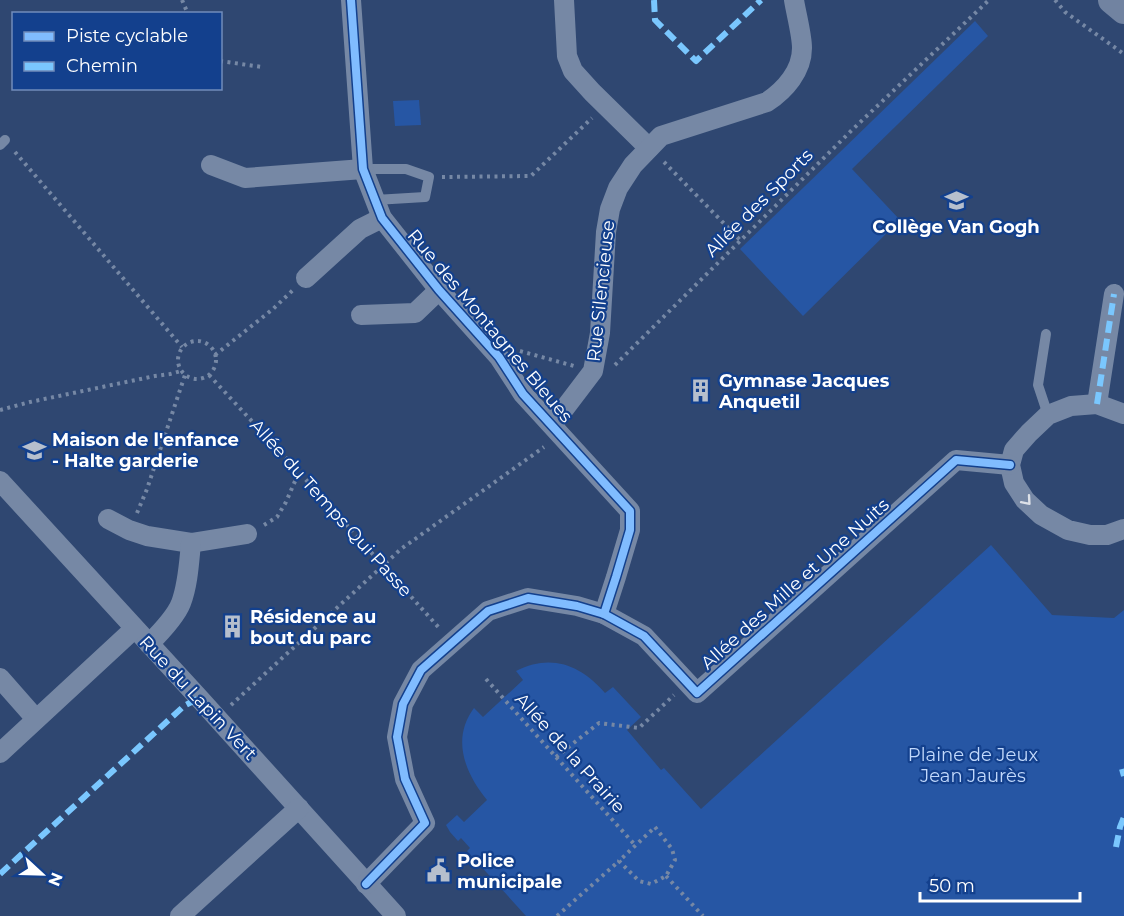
<svg xmlns="http://www.w3.org/2000/svg" width="1124" height="916" font-family="Montserrat,sans-serif">
<rect width="100%" height="100%" fill="#2f4771"/>
<g fill="#2656a4">
<polygon points="975,21 988,36 852,169 900,220 803,316 740,249"/>
<polygon points="419,100 421,125 395,126 393,101"/>
<path d="M991 545 1052 615 1114 618 1124 610V916H526L467 851 470 848 461 838 458 841 450 832 446 825 457 815 464 822 487 800C465 773 451 739 474 708L483 717 523 680 516 671C551 653 581 665 605 693L613 687 641 717 627 730 661 770 664 768 701 809Z"/>
</g>
<g fill="none" stroke-linecap="round" stroke-linejoin="round">
<g stroke="#7688a5" stroke-width="4" stroke-dasharray="3 4.5" stroke-linecap="butt">
<polyline points="182,0 188,14"/>
<polyline points="1055,0 1065,12 1124,54"/>
<polyline points="220,61 262,67"/>
<polyline points="15,152 182,347"/>
<polyline points="664,162 741,241"/>
<polyline points="442,177 531,176 592,118"/>
<circle cx="197" cy="360" r="19"/>
<polyline points="520,351 574,366"/>
<polyline points="215,355 273,309 293,290"/>
<polyline points="615,365 853,129 989,0"/>
<polyline points="209,375 299,472 441,630"/>
<polyline points="0,410 30,402 155,376 170,374 181,371"/>
<polyline points="137,513 147,489 185,375"/>
<polyline points="264,525 277,517 286,502 299,472"/>
<polyline points="486,679 635,845"/>
<polyline points="231,705 401,549 544,447"/>
<polyline points="556,757 599,723 639,728 674,695"/>
<polygon points="655,827 672,849 675,860 666,876 651,884 639,881 619,861"/>
<polyline points="666,876 703,916"/>
<polyline points="557,916 619,861"/>
</g>
<g stroke="#7688a5" stroke-width="10">
<polyline points="0,145 5,140"/>
<polyline points="363,169 406,169 429,177 425,197 375,200"/>
<polyline points="1046,334 1038,385 1048,415"/>
</g>
<g stroke="#7688a5" stroke-width="20">
<polyline points="351,0 363,169 382,218 439,290 499,357 523,394 630,511 630,530 616,577 604,614"/>
<polyline points="564,0 567,56 573,71 592,92 649,148"/>
<polyline points="211,165 245,178 363,169"/>
<polyline points="306,278 360,229 382,218"/>
<polyline points="361,315 415,313 439,290"/>
<polyline points="1097,404 1114,294"/>
<polyline points="1124,414 1097,404 1071,406 1048,415 1029,433 1014,450 1010,465 1014,483 1025,500 1041,515 1068,530 1090,535 1107,535 1124,529"/>
<path d="M552 425 593 371 600 333 606 232 610 209 618 188 633 165 661 136 767 102C785 90 802 71 802 48 802 35 796 13 794 0"/>
<polyline points="0,481 199,698 396,916"/>
<polyline points="108,519 129,530 147,536 191,543 247,534"/>
<path d="M149 644C159 634 176 616 181 603 188 585 189 563 191 543"/>
<polyline points="0,678 36,719"/>
<polyline points="0,753 134,629"/>
<polyline points="366,884 425,823 405,779 397,737 403,704 421,670 488,611 528,598 577,606 604,614 644,636 697,693 956,460 1010,465"/>
<polyline points="180,916 299,808"/>
</g>
<polyline stroke="#7183a1" stroke-width="28" points="1112,0 1124,10"/>
<g stroke="#7ac7fe" stroke-width="6" stroke-dasharray="12 6" stroke-linecap="butt">
<polyline points="654,0 655,20 696,61 761,0"/>
<polyline points="1097,404 1114,294"/>
<polyline points="1122,769 1124,776"/>
<polyline points="1116,847 1120,827 1124,817"/>
<polyline points="0,874 184,706 199,698"/>
</g>
<defs>
<g id="cycleway">
<polyline points="351,0 363,169 382,218 439,290 499,357 523,394 630,511 630,530 616,577 604,614"/>
<polyline points="366,884 425,823 405,779 397,737 403,704 421,670 488,611 528,598 577,606 604,614 644,636 697,693 956,460 1010,465"/>
</g>
</defs>
<use href="#cycleway" stroke="#13408d" stroke-width="11"/>
<use href="#cycleway" stroke="#80bcff" stroke-width="8"/>
</g>
<defs><path id="oneway-chevron" d="M-2-3.5L2.5 0L-2 3.5" fill="none" stroke-width="1.6" stroke-linecap="round" stroke-linejoin="round" transform="scale(1.5)"/></defs>
<use stroke="#dde1e8" href="#oneway-chevron" transform="translate(1027 501) rotate(49)"/>
<defs>
<symbol id="school-bare" viewBox="-9 -9 18 18"><path d="M0-5L7-2L0 1L-7-2ZM-4 1L0 2.5L4 1V4Q0 6-4 4Z" fill="#b6bfcd" stroke="#13408d" stroke-width="2.5" paint-order="stroke"/></symbol>
<symbol id="building-bare" viewBox="-9 -9 18 18"><path d="M-4-6H4V6H1V3H-1V6H-4ZM-2.5-4.3h1.7v1.8h-1.7ZM.8-4.3h1.7v1.8H.8ZM-2.5-1h1.7V.8h-1.7ZM.8-1h1.7V.8H.8Z" fill="#b6bfcd" stroke="#13408d" stroke-width="2.5" paint-order="stroke"/></symbol>
<symbol id="civic-bare" viewBox="-9 -9 18 18"><path d="M-.6-6.5H3V-4.5H.6V-3L4-1V1h2V6H-6V1h2V-1L-.6-3ZM-1.2 2.5V6h2.4V2.5Z" fill="#b6bfcd" stroke="#13408d" stroke-width="2.5" paint-order="stroke"/></symbol>
</defs>
<g fill-rule="evenodd">
<use href="#school-bare" x="940" y="184" width="33" height="33"/>
<use href="#building-bare" x="684" y="374" width="33" height="33"/>
<use href="#school-bare" x="18" y="434" width="33" height="33"/>
<use href="#building-bare" x="216" y="610" width="33" height="33"/>
<use href="#civic-bare" x="422" y="854" width="33" height="33"/>
</g>
<g text-anchor="middle" dominant-baseline="central" stroke-width="4.5" stroke-linejoin="round" paint-order="stroke">
<g font-size="18" fill="#fff" stroke="#13408d">
<text transform="translate(759 203) rotate(-45)">Allée des Sports</text>
<text transform="translate(601 291) rotate(-84)">Rue Silencieuse</text>
<text transform="translate(490 326) rotate(50)">Rue des Montagnes Bleues</text>
<text transform="translate(331 508) rotate(48)">Allée du Temps Qui Passe</text>
<text transform="translate(795 584) rotate(-42)">Allée des Mille et Une Nuits</text>
<text transform="translate(198 698) rotate(47)">Rue du Lapin Vert</text>
<text transform="translate(570 753) rotate(48)">Allée de la Prairie</text>
</g>
<g font-size="18" font-weight="bold" fill="#fff" stroke="#13408d" text-anchor="start">
<text x="956" y="227" text-anchor="middle">Collège Van Gogh</text>
<text x="719" y="381">Gymnase Jacques<tspan x="719" dy="21">Anquetil</tspan></text>
<text x="52" y="440">Maison de l'enfance<tspan x="52" dy="21">- Halte garderie</tspan></text>
<text x="250" y="617">Résidence au<tspan x="250" dy="21">bout du parc</tspan></text>
<text x="457" y="861">Police<tspan x="457" dy="21">municipale</tspan></text>
</g>
<g font-size="18" fill="#c2d9fc" stroke="#13408d">
<text x="973" y="755">Plaine de Jeux<tspan x="973" dy="21">Jean Jaurès</tspan></text>
</g>
</g>
<rect x="12" y="12" width="210" height="78" fill="#13408d" stroke="#718cbb" stroke-width="1.5"/>
<rect x="24" y="32" width="30" height="9" fill="#80bcff" stroke="#718cbb" stroke-width="1.5"/>
<text x="66" y="42" font-size="18" fill="#ffffff">Piste cyclable</text>
<rect x="24" y="62" width="30" height="9" fill="#7ac7fe" stroke="#718cbb" stroke-width="1.5"/>
<text x="66" y="72" font-size="18" fill="#ffffff">Chemin</text>
<g transform="translate(42 874) rotate(112)" stroke="#13408d" stroke-width="4.5" paint-order="stroke">
<path d="M0-4.5L10 22L0 15L-10 22Z" fill="#ffffff"/>
<text y="-9" font-size="16" font-weight="bold" text-anchor="middle" fill="#ffffff">N</text>
</g>
<path d="M920 892v9h160v-9" fill="none" stroke="#ffffff" stroke-width="3"/>
<text x="929" y="892" font-size="18" fill="#ffffff" stroke="#13408d" stroke-width="4.5" paint-order="stroke">50 m</text>
</svg>
